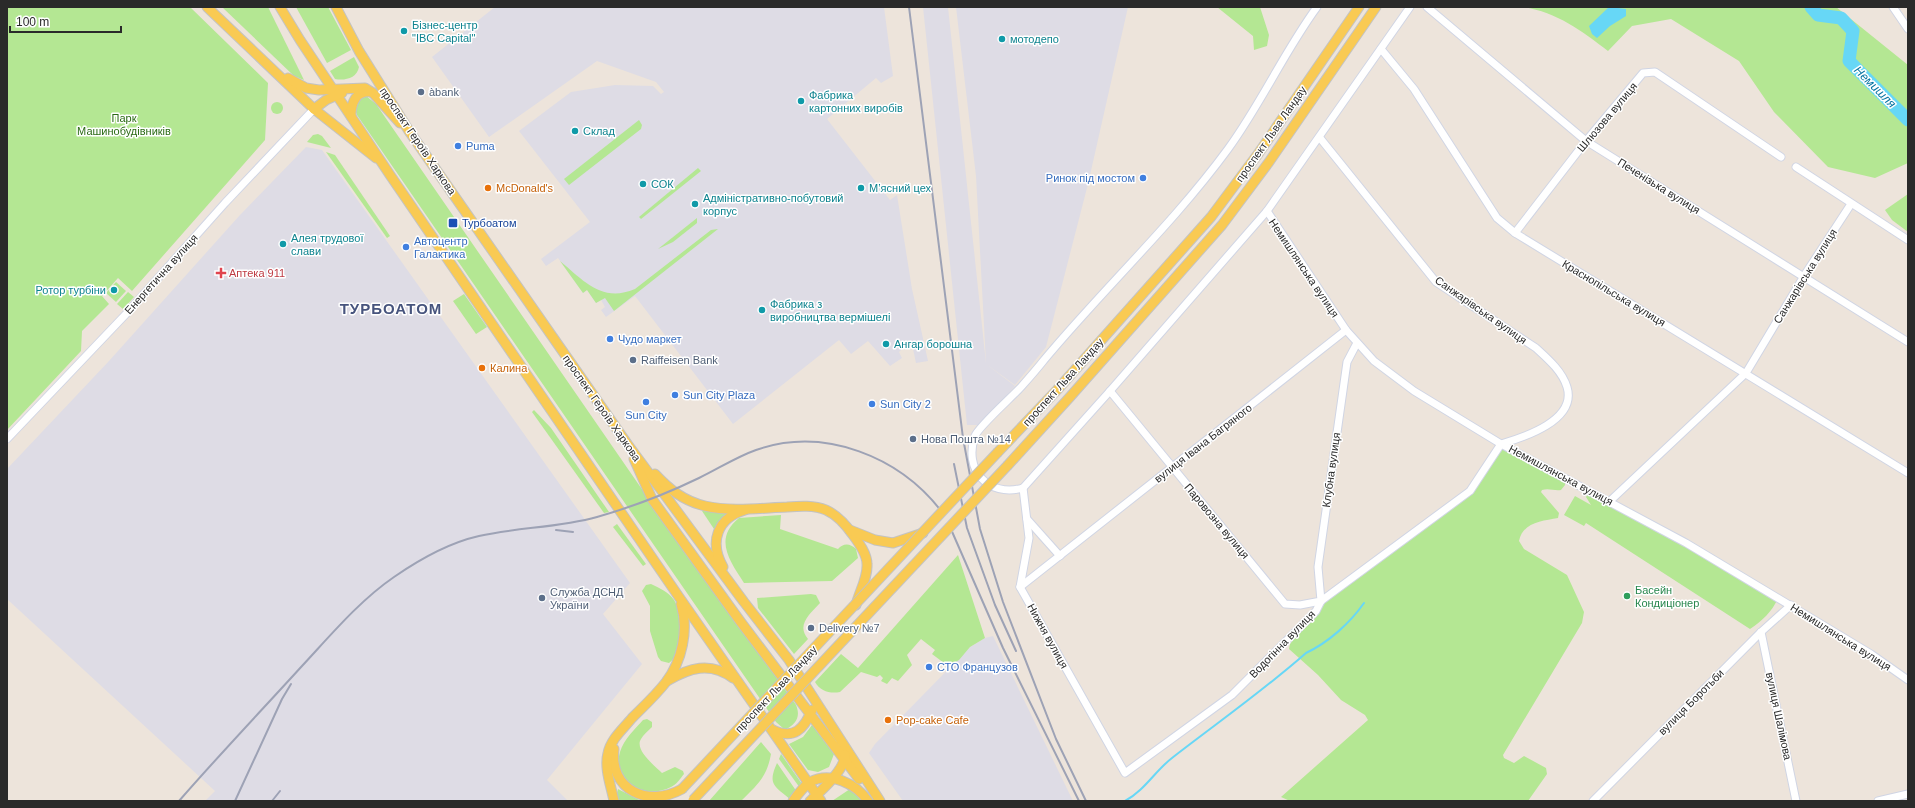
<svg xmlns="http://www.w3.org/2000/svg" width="1915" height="808" font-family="Arial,sans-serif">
<rect width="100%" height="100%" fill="#ede4db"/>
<g fill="#dedce5">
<polygon points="495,7 884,7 893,76 881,83 876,78 827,119 890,200 897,195 912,289 928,361 916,363 912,344 903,348 899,352 902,358 890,366 868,341 851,354 839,340 733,424 635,296 606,317 601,310 605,307 601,300 596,303 587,290 583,293 558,258 546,266 541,259 590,222 519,131 571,92 615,85 653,86 661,94 664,92 656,82 597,61 489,137 432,57"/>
<polygon points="923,7 948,7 986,363 976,176 956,7 1128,7 1088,184 1046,347 1015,385 986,364 1015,386 980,425 967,425"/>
<polygon points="306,147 322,150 630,583 603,614 642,664 547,780 568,801 205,801 215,791 7,599 7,469 109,361 240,215"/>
<polygon points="993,636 1073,801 903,801 869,753 875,744 970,647 985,638"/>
</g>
<g fill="#b4e793">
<polygon points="7,7 190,7 268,83 265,140 132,291 118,278 102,296 109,304 82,331 81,351 7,430"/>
<polygon points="222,7 268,7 304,80 294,76"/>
<polygon points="296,7 328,7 351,50 327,63"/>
<polygon points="1217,7 1260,7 1269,35 1267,46 1254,50 1253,36"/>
<path d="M1522 7H1836L1908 65V163L1875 178 1828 167 1774 112 1739 61 1671 19 1632 26 1608 51C1582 31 1555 11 1522 7Z"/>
<path d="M354 57 359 67C357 78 345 81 335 79L330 71Z"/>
<path d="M365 95 376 104 648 498 796 705C801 717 796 724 785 730L776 722 357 115 355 109 357 100Z"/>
<circle cx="277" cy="108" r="6"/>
<polygon points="639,120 642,125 641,129 569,185 564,179"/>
<polygon points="318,134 322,136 331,148 307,142 313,135"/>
<polygon points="326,152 335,155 390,236 387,238"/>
<polygon points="698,168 701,171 641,219 639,217"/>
<polygon points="1908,194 1908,232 1892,220 1885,210"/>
<polygon points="697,218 697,223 673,242 658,249"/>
<path d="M718 229 614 311 605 298 596 303 587 290 583 293 560 261C584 281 602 303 635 289L711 230Z"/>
<polygon points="116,282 126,291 116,302 106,293"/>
<polygon points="128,292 134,297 123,309 117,304"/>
<polygon points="464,294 487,327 476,334 453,301"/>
<polygon points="534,410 551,428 609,512 604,513 532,412"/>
<path d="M1501 444 1564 477 1565 485 1561 490C1554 491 1549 488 1542 490L1541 492 1559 513 1558 518C1542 521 1523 522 1519 541L1524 549 1567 575 1584 612 1582 623 1503 755 1504 758 1514 763 1524 756 1546 768 1547 774 1528 801H1290L1281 797 1368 720 1365 715 1341 700 1318 675 1289 649 1290 644 1316 611 1321 601 1470 491Z"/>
<path d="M1590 490 1778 598C1772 612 1762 621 1750 629L1586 523 1584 526 1564 515 1575 496 1591 505 1586 497Z"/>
<polygon points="702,511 728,512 728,515 716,532"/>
<path d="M781 515 780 529 838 549C843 543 850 543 856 549L858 558 832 581 744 583C730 561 713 539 739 518Z"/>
<polygon points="617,524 646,564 643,566 613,527"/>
<path d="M958 555 985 638 970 647 959 660 948 666 932 654 935 650 921 639 907 655 912 665 898 681 892 678 887 684 881 681 883 678 880 675 877 677 861 672 840 692C830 694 820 691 815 682L841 654 858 668Z"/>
<path d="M651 584C659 588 669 592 674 600 682 612 683 655 669 663L661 661 658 657 650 631V606L642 591 646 585Z"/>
<path d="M811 594 816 595 820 603C810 614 796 625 808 639L794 654 758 608 757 598Z"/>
<path d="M647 719 652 722V727C648 731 643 735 641 739 634 750 655 766 662 773L675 767 683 771 684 774C680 779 677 784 671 787 646 800 611 783 620 752 624 739 635 729 643 720Z"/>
<polygon points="812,725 834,754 829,767 818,772 808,770 789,744 803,737"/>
<path d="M761 742 771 754C767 777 757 785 741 801H709Z"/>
<polygon points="781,754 802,784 800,788 779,759"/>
<path d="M777 763 797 792 791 800C775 786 767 785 777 763Z"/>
<polygon points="618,789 639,800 655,801 619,801 617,793"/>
<polygon points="850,789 864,801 832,801"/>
</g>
<polygon fill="#67d7f6" points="1609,7 1626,9 1626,16 1610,26 1597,38 1592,34 1589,26"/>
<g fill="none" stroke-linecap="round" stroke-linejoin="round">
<path stroke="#67d7f6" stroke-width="2" d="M1125 801C1145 790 1155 771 1172 758 1217 723 1263 691 1306 653 1329 642 1350 623 1364 603"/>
<polyline stroke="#67d7f6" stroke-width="13" points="1811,7 1818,15 1841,18 1853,31 1849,61 1908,120"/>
<defs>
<g id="minor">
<path d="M1317 7C1284 52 1261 104 1228 149 1173 224 1104 288 1044 360 1037 369 1029 378 1021 387 1013 396 978 427 975 436 963 469 988 498 1023 488L1110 391 1267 211 1410 7"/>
<polyline points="1427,7 1586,141 1908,342"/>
<polyline points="1893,7 1908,29"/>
<polyline points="1381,49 1414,89 1497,218 1515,233 1908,473"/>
<polyline points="1796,167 1908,240"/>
<polyline points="1267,211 1346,330 1374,361 1414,391 1501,444 1686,543 1871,654 1908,680"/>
<polyline points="1515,233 1586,141 1643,73 1655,72 1781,157"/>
<polyline points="1110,391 1285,604 1300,605 1321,601 1318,567 1347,362 1357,343"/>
<polyline points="7,439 126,314 225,203 314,109"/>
<path d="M1023 488 1029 538 1020 587 1125 773 1232 695 1316 611 1321 601 1470 491 1501 444C1525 437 1577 420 1567 387 1562 371 1548 359 1536 348L1436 282 1320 138"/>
<polyline points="1610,501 1746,373 1804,276 1851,204"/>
<polyline points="1027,519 1060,556"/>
<polyline points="1020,587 1346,330"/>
<polyline points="1761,632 1796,801"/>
<polyline points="1593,801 1761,632 1791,605"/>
<polyline points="1878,801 1908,794"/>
</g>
<g id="major">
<polyline points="207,7 314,109 376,158"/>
<polyline points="280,7 300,40 390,175 679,597 821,801"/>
<polyline points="336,7 359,51 409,131 628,445 744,602 789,660 880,801"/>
<polyline points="288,78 306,88 319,90 365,88 373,93 400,123"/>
<polyline points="314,109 326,100 342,93"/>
<path d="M351 116C351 103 356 90 371 92"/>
<polyline points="998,452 1057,390 1211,217 1258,154 1359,7"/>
<polyline points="634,459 652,499 740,621 859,779"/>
<polyline points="1008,465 1069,398 1222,225 1269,162 1376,7"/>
<path d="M655 474C670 490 684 501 705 506 731 512 761 508 787 507 800 506 814 505 826 510 837 515 846 525 853 535 859 543 867 554 867 564 868 578 859 592 856 605"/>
<polyline points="850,530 875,540 893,543 923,533"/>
<path d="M723 567C709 542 717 518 745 510"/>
<path d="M667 681C689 668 710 661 733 678"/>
<path d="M773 730C794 740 804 729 812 710"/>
<path d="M614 749C609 790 648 808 682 789"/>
<path d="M614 801C611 786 604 768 608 753 611 739 623 729 632 718 643 707 656 695 666 682 682 661 689 630 681 604"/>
<path d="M793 801C798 794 803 787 810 782 831 771 856 784 868 801"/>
<path d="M810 801C821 791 845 770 845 755"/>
</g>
</defs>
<use href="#minor" stroke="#d0d5e4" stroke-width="9"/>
<use href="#major" stroke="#c3c3c3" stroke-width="11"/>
<use href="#minor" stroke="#fff" stroke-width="7"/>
<use href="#major" stroke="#f9ca53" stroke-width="9"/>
<g stroke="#9da2b5" stroke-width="2">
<polyline points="909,7 963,438 980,529 1003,602 1056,739 1086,801"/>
<polyline points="954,464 967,528 995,605 1016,651"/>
<polyline points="950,527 1003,648 1079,801"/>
<polyline points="556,530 573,532"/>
<path d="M179 801C219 755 261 711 302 666 330 636 359 601 394 577 420 559 448 543 479 536 518 527 558 528 597 517 632 507 666 494 699 478 718 469 736 457 756 450 825 426 900 457 942 512"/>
<polyline points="235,801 282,699 291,684"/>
<polyline points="272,801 280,791"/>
</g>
<defs>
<g id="major-bridge">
<polyline points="682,789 998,452"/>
<polyline points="693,800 1008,465"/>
</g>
</defs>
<use href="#major-bridge" stroke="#c3c3c3" stroke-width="11" stroke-linecap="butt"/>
<use href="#major-bridge" stroke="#f9ca53" stroke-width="9"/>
</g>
<g fill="#0f9aa8" stroke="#fff" stroke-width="1.5">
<circle cx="404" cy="31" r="4"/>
<circle cx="1002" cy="39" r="4"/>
<circle cx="801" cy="101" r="4"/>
<circle cx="575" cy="131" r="4"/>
<circle cx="643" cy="184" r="4"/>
<circle cx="861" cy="188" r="4"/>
<circle cx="695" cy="204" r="4"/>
<circle cx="283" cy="244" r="4"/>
<circle cx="114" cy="290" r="4"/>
<circle cx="762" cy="310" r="4"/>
<circle cx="886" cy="344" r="4"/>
</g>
<g fill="#5c6f8a" stroke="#fff" stroke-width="1.5">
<circle cx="421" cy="92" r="4"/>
<circle cx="633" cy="360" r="4"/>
<circle cx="913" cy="439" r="4"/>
<circle cx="542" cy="598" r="4"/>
<circle cx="811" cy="628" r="4"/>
</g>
<g fill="#3f7fe0" stroke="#fff" stroke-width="1.5">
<circle cx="458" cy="146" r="4"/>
<circle cx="1143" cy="178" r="4"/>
<circle cx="406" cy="247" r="4"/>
<circle cx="610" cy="339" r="4"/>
<circle cx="675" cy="395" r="4"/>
<circle cx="646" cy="402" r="4"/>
<circle cx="872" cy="404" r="4"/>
<circle cx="929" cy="667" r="4"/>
</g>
<g fill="#e8710a" stroke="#fff" stroke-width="1.5">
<circle cx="488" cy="188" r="4"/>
<circle cx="482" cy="368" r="4"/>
<circle cx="888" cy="720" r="4"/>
</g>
<rect fill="#1a4fb4" stroke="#fff" stroke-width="1.5" x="448" y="218" width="10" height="10" rx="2"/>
<path fill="#e0444e" stroke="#fff" stroke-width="1.5" d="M219 267h4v4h4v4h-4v4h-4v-4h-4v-4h4z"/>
<circle fill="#2e9e5b" stroke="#fff" stroke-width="1.5" cx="1627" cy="596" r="4"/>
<g text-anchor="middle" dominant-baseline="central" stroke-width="3" stroke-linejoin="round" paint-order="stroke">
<g font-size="11" fill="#0d838f" stroke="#fff" text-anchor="start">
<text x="412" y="25">Бізнес-центр<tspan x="412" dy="13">"IBC Capital"</tspan></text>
<text x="1010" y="39">мотодепо</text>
<text x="809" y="95">Фабрика<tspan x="809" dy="13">картонних виробів</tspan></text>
<text x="583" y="131">Склад</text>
<text x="651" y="184">СОК</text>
<text x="869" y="188">М’ясний цех</text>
<text x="703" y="198">Адміністративно-побутовий<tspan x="703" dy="13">корпус</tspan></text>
<text x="291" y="238">Алея трудової<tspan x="291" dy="13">слави</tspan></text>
<text x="106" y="290" text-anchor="end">Ротор турбіни</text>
<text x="770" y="304">Фабрика з<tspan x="770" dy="13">виробництва вермішелі</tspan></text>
<text x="894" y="344">Ангар борошна</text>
</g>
<g font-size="11" fill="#4e5e75" stroke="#fff" text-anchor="start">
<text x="429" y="92">àbank</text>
<text x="641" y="360">Raiffeisen Bank</text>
<text x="921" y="439">Нова Пошта №14</text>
<text x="550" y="592">Служба ДСНД<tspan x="550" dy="13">України</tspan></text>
<text x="819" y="628">Delivery №7</text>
</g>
<g font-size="11" fill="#2a2a2a" stroke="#fff">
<text transform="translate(1607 117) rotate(-50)">Шлюзова вулиця</text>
<text transform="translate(1271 134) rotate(-55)">проспект Льва Ландау</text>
<text transform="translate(418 141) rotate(56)">проспект Героїв Харкова</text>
<text transform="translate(1659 186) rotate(32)">Печенізька вулиця</text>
<text transform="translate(1304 268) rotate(56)">Немишлянська вулиця</text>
<text transform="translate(161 274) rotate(-48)">Енергетична вулиця</text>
<text transform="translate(1805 276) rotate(-58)">Санжарівська вулиця</text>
<text transform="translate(1614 293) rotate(31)">Краснопільська вулиця</text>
<text transform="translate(1481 310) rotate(35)">Санжарівська вулиця</text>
<text transform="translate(1063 382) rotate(-48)">проспект Льва Ландау</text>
<text transform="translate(602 408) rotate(55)">проспект Героїв Харкова</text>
<text transform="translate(1203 443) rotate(-38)">вулиця Івана Багряного</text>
<text transform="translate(1331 470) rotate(-82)">Клубна вулиця</text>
<text transform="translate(1561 475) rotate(28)">Немишлянська вулиця</text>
<text transform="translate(1217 521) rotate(50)">Паровозна вулиця</text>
<text transform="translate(1048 636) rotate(61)">Нижня вулиця</text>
<text transform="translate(1841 637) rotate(32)">Немишлянська вулиця</text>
<text transform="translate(1282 644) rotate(-46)">Водогінна вулиця</text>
<text transform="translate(776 689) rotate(-47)">проспект Льва Ландау</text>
<text transform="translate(1691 702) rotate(-45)">вулиця Боротьби</text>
<text transform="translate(1779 716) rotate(78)">вулиця Шалімова</text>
</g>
<g font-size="11" fill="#2b6b15" stroke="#fff">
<text x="124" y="118">Парк<tspan x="124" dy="13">Машинобудівників</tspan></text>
</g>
<g font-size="11" fill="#366cbe" stroke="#fff" text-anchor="start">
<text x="466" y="146">Puma</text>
<text x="1135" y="178" text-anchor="end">Ринок під мостом</text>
<text x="414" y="241">Автоцентр<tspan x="414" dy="13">Галактика</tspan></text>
<text x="618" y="339">Чудо маркет</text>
<text x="683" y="395">Sun City Plaza</text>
<text x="880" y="404">Sun City 2</text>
<text x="646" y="415" text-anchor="middle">Sun City</text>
<text x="937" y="667">СТО Французов</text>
</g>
<g font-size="11" fill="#c56008" stroke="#fff" text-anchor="start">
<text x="496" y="188">McDonald's</text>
<text x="490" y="368">Калина</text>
<text x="896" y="720">Pop-cake Cafe</text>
</g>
<g font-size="11" fill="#164399" stroke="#fff" text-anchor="start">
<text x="462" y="223">Турбоатом</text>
</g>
<g font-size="11" fill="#be3a42" stroke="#fff" text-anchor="start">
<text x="229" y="273">Аптека 911</text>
</g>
<g font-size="11" fill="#27864d" stroke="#fff" text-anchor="start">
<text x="1635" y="590">Басейн<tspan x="1635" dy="13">Кондиціонер</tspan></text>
</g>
<g font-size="12" font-style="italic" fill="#0574a2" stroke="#fff">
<text transform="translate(1875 87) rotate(45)">Немишля</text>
</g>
<g font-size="15" font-weight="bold" letter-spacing="1" fill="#47547d" stroke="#fff">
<text x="391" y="308">ТУРБОАТОМ</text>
</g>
</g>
<rect width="1915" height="808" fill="none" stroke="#2a2a2a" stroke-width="16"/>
<path d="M10 26v6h111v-6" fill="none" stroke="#2a2a2a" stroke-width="2"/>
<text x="16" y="26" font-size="12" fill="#2a2a2a" stroke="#ffffff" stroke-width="3" paint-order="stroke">100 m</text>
</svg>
